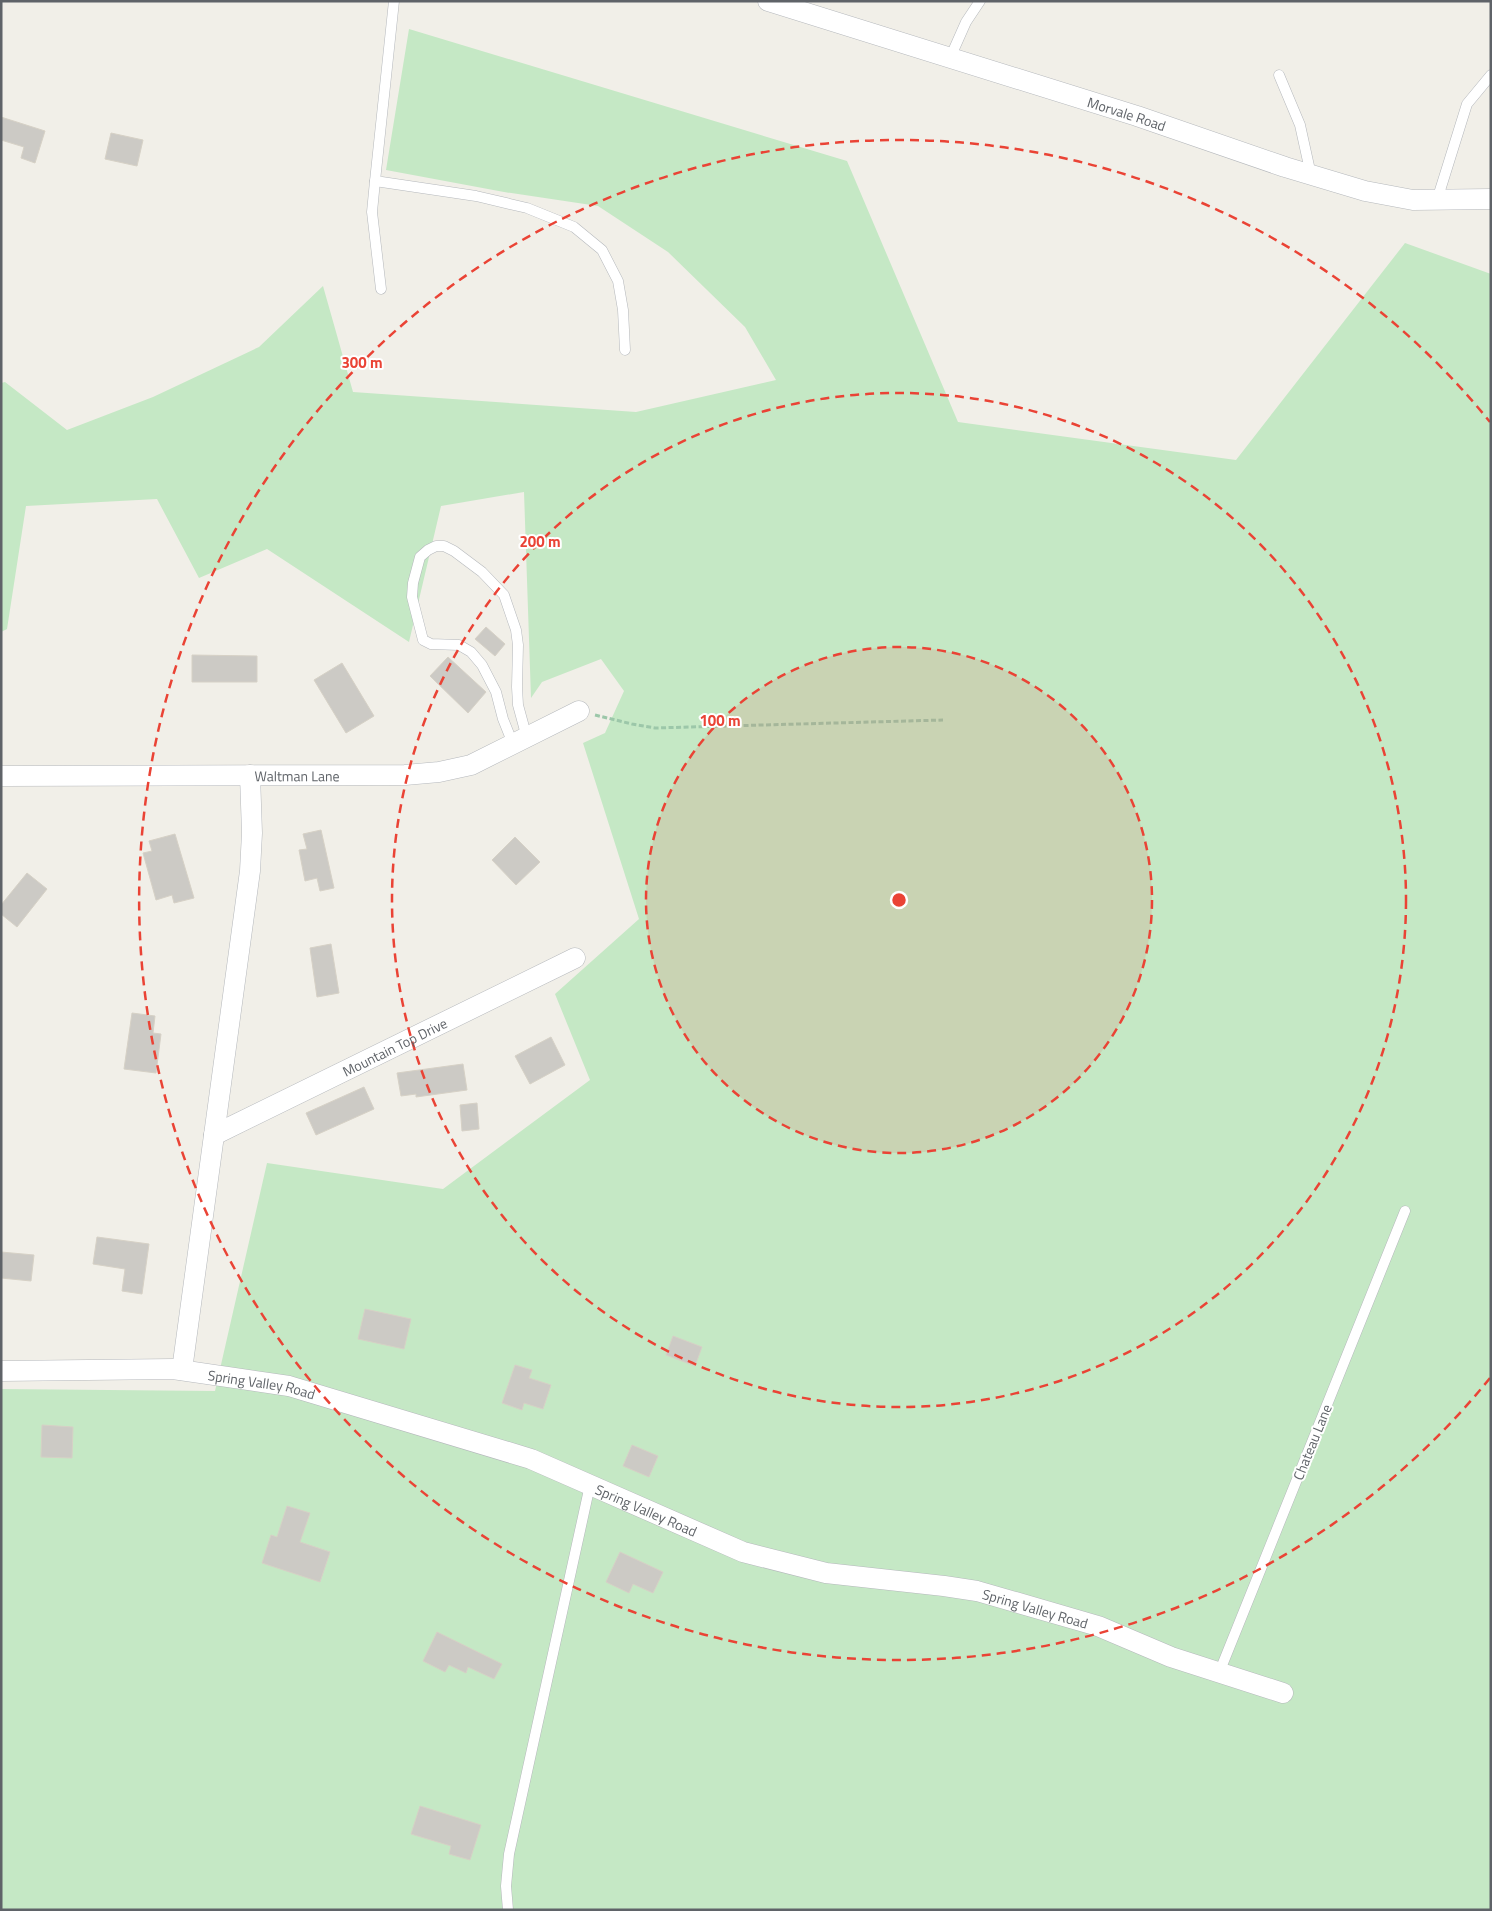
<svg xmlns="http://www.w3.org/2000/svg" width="1492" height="1911" font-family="'Titillium Web',sans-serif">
<rect width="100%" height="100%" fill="#f1efe8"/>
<polygon fill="#c5e8c5" points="409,29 847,161 958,422 1236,460 1405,243 1491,274 1491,1910 1,1910 1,1389 215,1391 267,1163 443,1189 590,1080 555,994 639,919 583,743 605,733 624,691 601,659 542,682 531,698 524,492 441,506 409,642 267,549 199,578 157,499 26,506 7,629 1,632 1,383 5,382 67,430 153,397 259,347 323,286 353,392 636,412 776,380 745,327 668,252 598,206 504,192 386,170"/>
<g fill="#cccac5" stroke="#d6d1c6">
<polygon points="1,117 45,131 35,163 21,158 24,147 1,140"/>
<polygon points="111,133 143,140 137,166 105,159"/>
<polygon points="486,627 505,644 495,656 475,639"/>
<polygon points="192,655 257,656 257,682 192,682"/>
<polygon points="448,657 486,692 468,713 430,676"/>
<polygon points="342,663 374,716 346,733 314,680"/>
<polygon points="321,830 334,888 320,891 317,878 305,881 299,850 307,849 303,834"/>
<polygon points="175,834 194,898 174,903 172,895 156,900 143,853 152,851 149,841"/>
<polygon points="515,837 540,862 516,885 492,860"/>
<polygon points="27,873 47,889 17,927 1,914 1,905"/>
<polygon points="331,944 339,993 317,997 310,948"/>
<polygon points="132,1013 155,1016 153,1033 161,1034 156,1073 124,1069"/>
<polygon points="551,1037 565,1065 530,1084 515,1056"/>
<polygon points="463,1064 467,1090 416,1097 416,1094 401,1096 397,1073"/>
<polygon points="364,1087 374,1109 316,1135 306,1113"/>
<polygon points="477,1103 479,1129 462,1131 460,1105"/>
<polygon points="97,1237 149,1244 142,1294 122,1291 125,1269 93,1264"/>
<polygon points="1,1252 34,1255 31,1281 1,1278"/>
<polygon points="365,1309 411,1319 404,1349 358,1339"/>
<polygon points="673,1336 702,1347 695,1366 666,1355"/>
<polygon points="515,1365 532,1370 529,1378 551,1385 543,1409 524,1403 522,1410 502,1403"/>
<polygon points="42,1425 73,1427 72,1458 41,1457"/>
<polygon points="632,1445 658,1456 649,1477 623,1466"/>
<polygon points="287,1506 310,1513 300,1542 330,1552 320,1582 262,1563 271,1535 277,1537"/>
<polygon points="620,1552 663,1572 653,1593 633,1584 629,1593 606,1582"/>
<polygon points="437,1632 502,1664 494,1679 468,1667 466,1673 449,1665 445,1672 423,1661"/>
<polygon points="420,1806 481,1825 470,1860 449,1854 451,1846 411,1834"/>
</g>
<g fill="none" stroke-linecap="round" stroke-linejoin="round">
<defs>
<g id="lane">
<polyline points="394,1 375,181 476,196 527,208 574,227 602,250 618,281 623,310 625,350"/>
<polyline points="950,58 966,22 980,1"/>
<polyline points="1279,75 1300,125 1311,175"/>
<polyline points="375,181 372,212 381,289"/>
<polyline points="1437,200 1467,104 1491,75"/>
<polyline points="513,744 503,719 496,692 482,665 471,652 459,645 431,644 423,640 412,597 413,583 420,557 428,550 436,546 444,546 454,551 482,572 504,595 516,630 518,645 517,687 518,705 527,738"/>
<polyline points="1219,1673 1405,1211"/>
<polyline points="508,1910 506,1886 509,1854 590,1485"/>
</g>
<g id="street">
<path id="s1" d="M768 1 1137 116 1285 167 1365 191 1413 200 1491 199"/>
<path id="s2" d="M1 776 405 775 439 772 471 765 579 711"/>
<path id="s3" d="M214 1135 575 958"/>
<polyline points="182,1370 250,871 252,833 250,775"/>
<path id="s4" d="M1 1371 173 1369 289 1386 531 1459 743 1552 826 1573 944 1586 977 1591 1098 1626 1171 1657 1283 1693"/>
</g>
</defs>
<use href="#lane" stroke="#b5b8bc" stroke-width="11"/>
<use href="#street" stroke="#b5b8bc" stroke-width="21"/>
<polyline stroke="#9cc7a9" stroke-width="3" stroke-dasharray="5 2.5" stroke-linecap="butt" points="595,715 632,724 655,728 943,720"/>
<use href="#lane" stroke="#fff" stroke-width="10"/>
<use href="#street" stroke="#fff" stroke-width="20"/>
</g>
<circle cx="899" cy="900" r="253" fill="#ea4335" fill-opacity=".12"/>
<g fill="none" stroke="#ea4335" stroke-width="2.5" stroke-dasharray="9 6">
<circle cx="899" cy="900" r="253"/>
<circle cx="899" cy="900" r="507"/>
<path d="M1490 1378A760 760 0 1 1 1490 422"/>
</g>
<g text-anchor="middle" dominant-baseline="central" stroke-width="4" stroke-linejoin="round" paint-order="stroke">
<g font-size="14" fill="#5f6368" stroke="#fff">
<text stroke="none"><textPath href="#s1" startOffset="376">Morvale Road</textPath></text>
<text stroke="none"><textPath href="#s2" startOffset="296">Waltman Lane</textPath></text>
<text stroke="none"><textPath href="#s3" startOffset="201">Mountain Top Drive</textPath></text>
<text stroke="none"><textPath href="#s4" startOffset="262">Spring Valley Road</textPath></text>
<text transform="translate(1312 1442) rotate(-68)">Chateau Lane</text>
<text stroke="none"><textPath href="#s4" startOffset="668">Spring Valley Road</textPath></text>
<text stroke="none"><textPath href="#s4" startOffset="1072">Spring Valley Road</textPath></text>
</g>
</g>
<circle cx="899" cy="900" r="8" fill="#ea4335" stroke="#fff" stroke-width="2.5"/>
<g font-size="15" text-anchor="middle" font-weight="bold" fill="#ea4335" stroke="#fff" stroke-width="4" stroke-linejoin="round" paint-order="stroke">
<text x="362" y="368">300 m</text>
<text x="540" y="547">200 m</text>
<text x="720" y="726">100 m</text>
</g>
<rect width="1492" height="1911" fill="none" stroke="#5f6368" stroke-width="5"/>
</svg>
